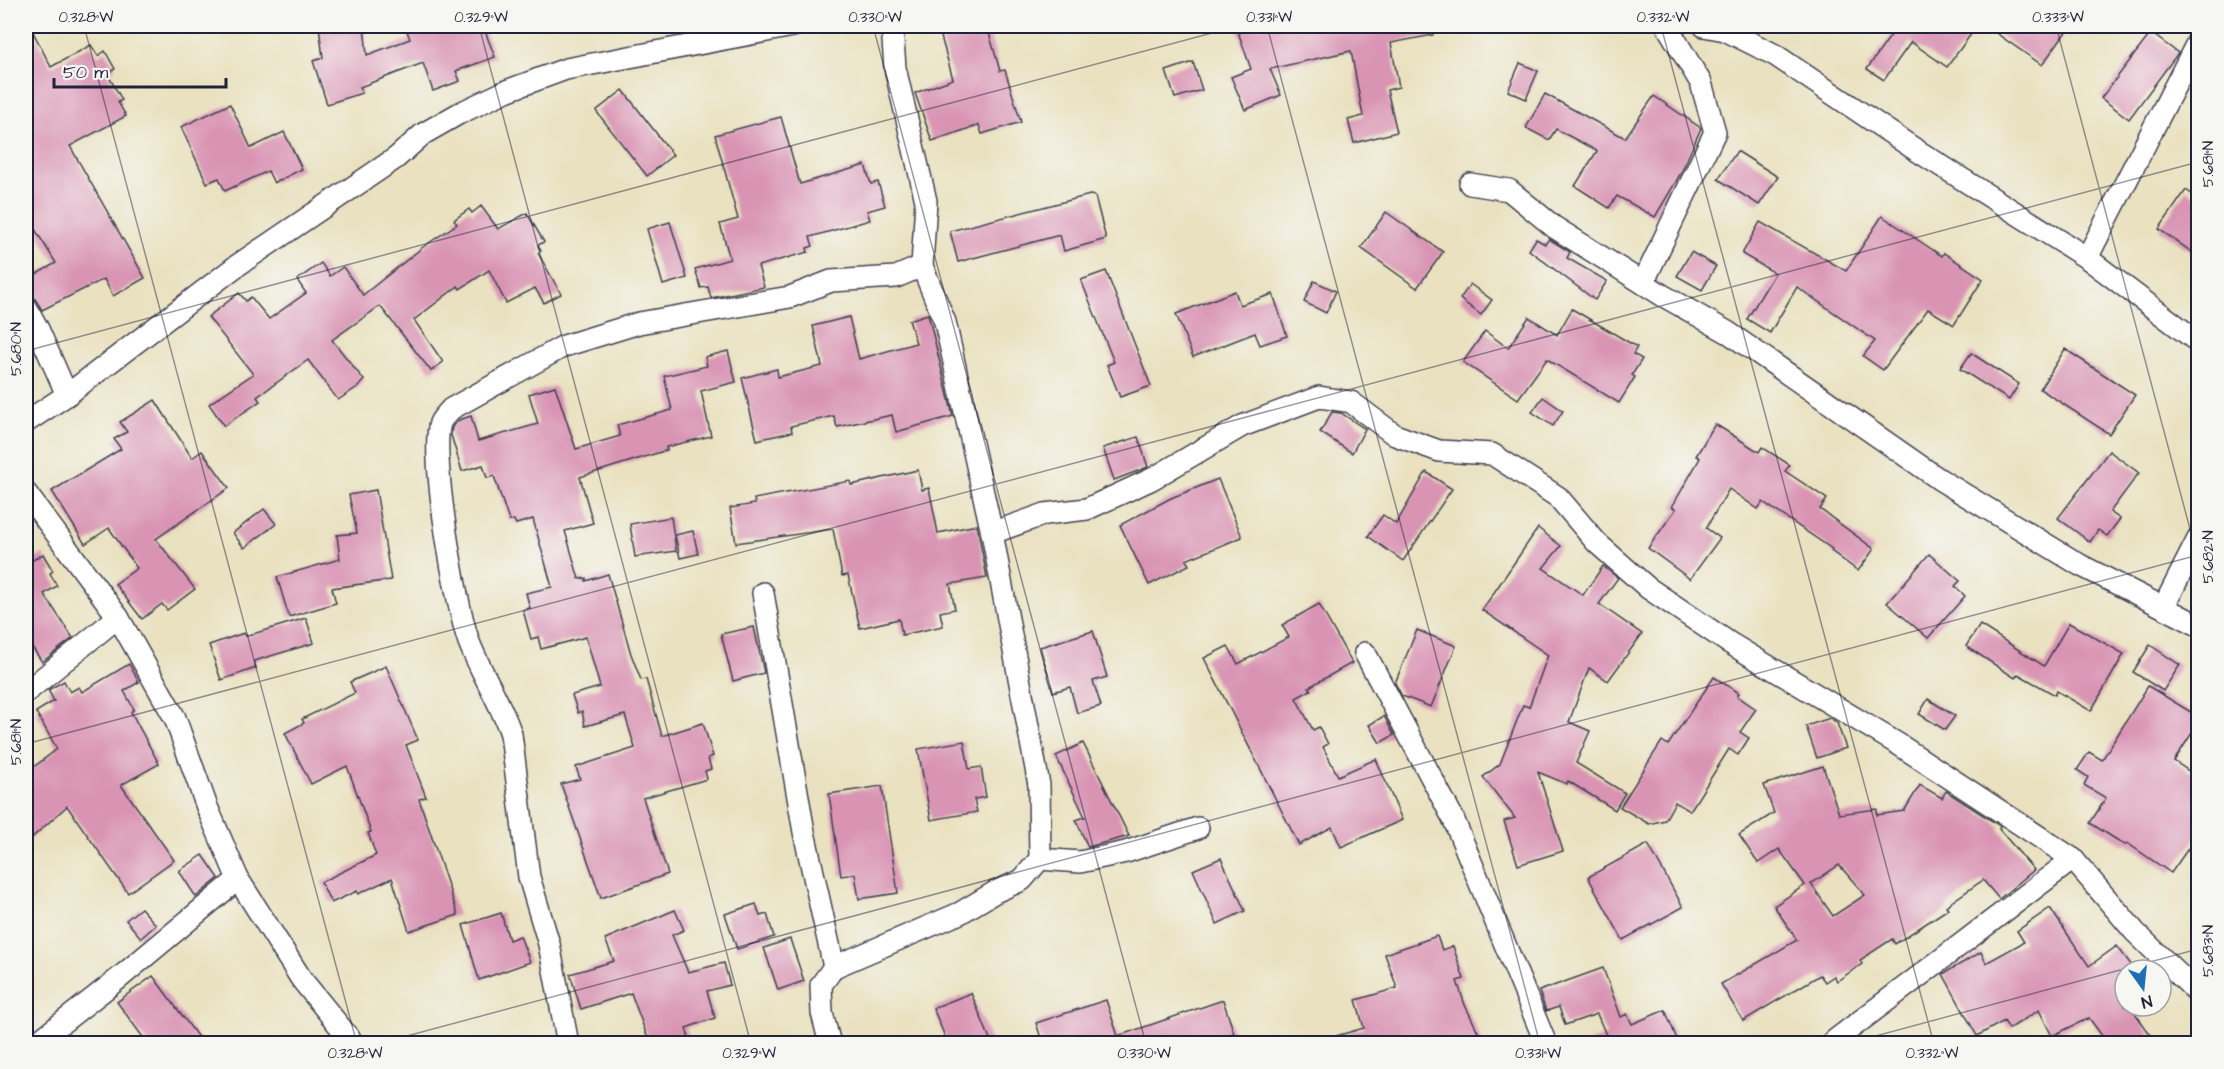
<svg xmlns="http://www.w3.org/2000/svg" width="2224" height="1069" font-family="'Architects Daughter',sans-serif">
<rect width="100%" height="100%" fill="#f6f6f2"/>
<filter id="ink" filterUnits="userSpaceOnUse"><feTurbulence type="fractalNoise" baseFrequency=".0167" numOctaves="2"/><feDisplacementMap in="SourceGraphic" scale="12" xChannelSelector="R" yChannelSelector="G"/><feConvolveMatrix kernelMatrix="1 2 1 2 8 2 1 2 1" color-interpolation-filters="sRGB"/></filter>
<filter id="wash" filterUnits="userSpaceOnUse"><feTurbulence type="fractalNoise" baseFrequency=".008" numOctaves="4" result="noise"/><feDisplacementMap in="SourceGraphic" scale="24" xChannelSelector="R" yChannelSelector="G"/><feGaussianBlur stdDeviation="1.35" result="paint"/><feColorMatrix in="noise" values="0 0 0 0 0 0 0 0 0 0 0 0 0 0 0 0 0 1.4 0 .05"/><feComposite in="paint" operator="in"/></filter>
<g filter="url(#wash)">
<rect width="100%" height="100%" fill="#e9e1bf"/>
<g id="blocks">
<g fill="#d994b4" fill-rule="evenodd">
<polygon points="26,26 30,26 51,67 91,45 98,56 105,51 115,69 107,73 122,100 118,102 126,116 70,146 145,278 113,296 104,279 42,310 26,285 26,280 56,263 26,215"/>
<polygon points="319,26 364,26 367,55 410,39 407,31 423,26 483,26 495,57 456,71 460,81 433,91 423,63 360,87 362,93 327,104 313,61 323,58"/>
<polygon points="938,26 987,26 1000,71 1005,70 1021,122 982,134 979,125 932,141 915,93 953,79"/>
<polygon points="1236,26 1432,26 1433,35 1391,43 1399,87 1387,90 1397,132 1354,143 1348,120 1363,116 1351,51 1270,69 1281,95 1245,110 1231,77 1251,69"/>
<polygon points="1887,26 1977,26 1947,67 1911,42 1884,80 1867,69 1894,31"/>
<polygon points="1986,26 2070,26 2042,65"/>
<polygon points="2151,33 2178,53 2129,119 2101,98"/>
<polygon points="1193,62 1202,90 1175,98 1166,71"/>
<polygon points="1520,63 1538,71 1526,99 1508,91"/>
<polygon points="623,90 673,155 647,176 596,111"/>
<polygon points="1545,94 1625,138 1654,96 1701,128 1681,173 1655,217 1617,196 1609,208 1575,186 1597,151 1556,129 1549,140 1526,128"/>
<polygon points="230,104 251,148 284,132 302,169 274,183 268,171 225,191 219,178 207,183 181,127"/>
<polygon points="781,117 800,184 865,165 871,184 878,182 885,206 867,211 870,220 810,237 813,246 807,248 808,252 758,266 764,287 711,298 708,287 701,288 695,269 730,259 720,224 738,219 715,135"/>
<polygon points="1737,151 1778,177 1759,205 1718,179"/>
<polygon points="2186,190 2199,199 2199,257 2159,229"/>
<polygon points="1090,195 1095,196 1106,239 1064,251 1060,235 958,262 950,231"/>
<polygon points="481,206 498,229 527,213 544,242 538,245 541,251 538,253 561,294 544,303 535,288 506,303 489,270 460,289 458,286 414,320 443,362 431,371 380,306 332,340 364,380 359,386 338,400 308,360 257,397 260,401 224,426 209,404 253,374 208,317 239,293 246,301 251,297 269,319 306,293 297,280 321,263 330,276 343,267 363,295 423,247 457,224 454,220 469,209 472,213"/>
<polygon points="1386,212 1443,252 1417,288 1361,248"/>
<polygon points="1882,216 1942,256 1944,253 1983,279 1954,325 1928,309 1883,370 1863,356 1875,341 1797,287 1770,333 1747,319 1775,273 1742,254 1760,222 1846,271"/>
<polygon points="670,222 687,278 663,285 647,229"/>
<polygon points="1536,239 1545,244 1549,239 1570,252 1567,258 1607,281 1595,300 1529,250"/>
<polygon points="1691,252 1716,266 1702,290 1677,276"/>
<polygon points="1106,271 1151,386 1120,397 1107,365 1114,362 1081,280"/>
<polygon points="1314,281 1336,291 1326,313 1304,302"/>
<polygon points="1470,284 1492,300 1481,315 1460,299"/>
<polygon points="1235,291 1240,305 1273,294 1287,336 1260,345 1255,333 1193,357 1176,314"/>
<polygon points="1572,309 1637,347 1633,354 1642,359 1632,375 1635,377 1619,403 1547,359 1518,399 1463,362 1485,331 1508,348 1529,317 1557,335"/>
<polygon points="928,314 953,416 896,432 892,415 837,427 834,416 791,426 792,432 757,440 742,378 777,369 778,377 822,366 813,326 849,317 859,359 916,343 909,320"/>
<polygon points="2065,349 2135,395 2109,434 2040,389"/>
<polygon points="728,351 736,382 701,391 711,436 666,447 667,450 580,477 593,523 565,531 579,579 586,578 586,581 608,574 631,654 641,680 646,679 662,736 703,723 713,756 708,758 711,769 705,771 707,779 643,798 668,874 601,898 561,784 580,779 576,767 635,748 625,715 585,726 582,711 578,713 572,695 600,687 586,637 541,649 538,637 531,639 523,610 530,608 526,593 552,587 533,519 516,524 514,520 509,521 494,476 487,478 483,465 462,471 451,435 452,427 459,420 471,416 478,441 538,424 529,394 555,386 576,449 620,436 617,425 672,410 664,376 707,366 705,357"/>
<polygon points="1971,353 2019,384 2009,400 1960,369"/>
<polygon points="1543,397 1563,411 1553,426 1532,412"/>
<polygon points="155,400 192,458 202,451 229,488 156,539 195,589 167,610 162,604 142,619 115,584 137,568 109,528 85,544 52,491 121,449 114,439 127,432 120,422"/>
<polygon points="1332,412 1341,413 1365,429 1352,453 1320,432"/>
<polygon points="1715,424 1759,452 1762,447 1790,465 1785,471 1827,499 1820,509 1874,549 1858,571 1831,551 1832,549 1763,502 1758,509 1729,489 1706,528 1720,538 1690,579 1648,548 1676,509 1672,507 1700,458 1696,456"/>
<polygon points="1138,437 1148,467 1114,480 1103,448"/>
<polygon points="2109,451 2139,473 2110,512 2120,519 2107,536 2098,530 2090,542 2058,518"/>
<polygon points="918,470 922,490 929,488 938,533 977,525 987,578 950,584 955,609 940,612 943,626 902,635 899,619 860,628 848,575 842,576 833,529 736,543 730,508 755,504 754,499 850,481 851,485"/>
<polygon points="1426,472 1452,489 1403,561 1368,536 1383,515 1396,524"/>
<polygon points="1218,479 1242,537 1186,560 1189,565 1149,585 1120,525 1171,498"/>
<polygon points="376,490 391,580 332,588 336,603 289,617 277,577 340,559 337,535 357,533 349,495"/>
<polygon points="264,509 276,524 244,548 233,533"/>
<polygon points="671,517 676,551 635,557 630,524"/>
<polygon points="1538,528 1561,546 1543,568 1583,595 1603,566 1618,578 1599,604 1642,634 1608,681 1589,668 1569,722 1590,731 1576,763 1625,793 1615,810 1568,781 1567,784 1538,772 1563,851 1518,865 1504,821 1515,818 1483,777 1500,764 1523,705 1529,707 1548,655 1482,610"/>
<polygon points="693,531 698,554 680,558 675,535"/>
<polygon points="43,554 53,571 50,573 57,586 44,594 73,638 42,662 26,638 26,564"/>
<polygon points="1929,554 1960,581 1955,586 1965,596 1928,638 1887,603"/>
<polygon points="1319,604 1352,663 1309,687 1311,690 1296,698 1313,730 1319,727 1328,744 1323,747 1338,776 1376,759 1402,820 1341,847 1332,827 1299,845 1204,658 1228,646 1238,664 1289,637 1282,625"/>
<polygon points="306,618 314,643 254,661 256,668 221,680 209,645 244,633 246,636"/>
<polygon points="2069,623 2124,654 2091,711 2057,691 2055,695 2018,674 2015,678 1966,646 1980,625 2044,666"/>
<polygon points="754,627 764,673 733,681 721,634"/>
<polygon points="1417,630 1456,646 1431,707 1402,696 1395,683"/>
<polygon points="1093,631 1107,677 1093,681 1101,706 1077,713 1070,687 1053,692 1040,647"/>
<polygon points="2150,645 2180,665 2163,691 2133,672"/>
<polygon points="129,664 139,682 124,691 134,709 131,712 159,764 121,785 174,860 128,893 67,806 26,843 26,773 57,749 36,712 54,701 48,690 64,681 70,692 79,687 82,692"/>
<polygon points="386,666 418,740 406,745 426,797 419,799 458,915 409,931 392,878 358,894 357,891 331,903 321,882 376,855 368,833 371,832 347,766 311,784 285,733 304,723 302,719 355,693 350,682"/>
<polygon points="1714,677 1739,693 1737,696 1756,709 1740,732 1749,738 1738,755 1729,749 1690,811 1675,802 1665,820 1649,824 1620,807 1662,741 1668,745"/>
<polygon points="2148,686 2199,717 2199,722 2174,761 2199,778 2199,833 2171,873 2127,843 2125,845 2090,823 2106,798 2084,785 2088,777 2077,770 2089,752 2102,760"/>
<polygon points="1928,699 1955,716 1945,730 1919,714"/>
<polygon points="1384,716 1394,735 1380,743 1369,725"/>
<polygon points="1830,718 1837,723 1846,748 1817,758 1806,726"/>
<polygon points="964,741 969,769 981,767 986,797 974,799 977,812 931,820 918,749"/>
<polygon points="1083,743 1129,836 1088,847 1076,820 1085,817 1056,756"/>
<path d="M1823 766 1839 814 1877 809V815L1904 811 1920 785 1942 798 1946 791 2000 826 1999 829 2034 870 1999 899 1983 880 1946 906 1948 909 1895 944 1892 939 1860 960 1862 964 1837 981 1834 976 1825 982 1820 975 1743 1021 1721 984 1797 940 1774 906 1805 885 1779 849 1758 863 1739 835 1774 813 1764 785ZM1839 865 1865 895 1833 916 1811 884Z"/>
<polygon points="882,786 898,893 859,899 855,874 841,876 829,794"/>
<polygon points="1648,844 1683,907 1623,940 1588,877"/>
<polygon points="203,855 219,878 196,897 179,871"/>
<polygon points="1221,858 1245,911 1217,924 1193,870"/>
<polygon points="756,904 760,916 767,914 774,937 737,949 725,914"/>
<polygon points="141,908 156,925 141,938 126,920"/>
<polygon points="2050,908 2089,966 2117,946 2135,970 2125,970 2125,1006 2130,1006 2157,1044 2108,1044 2089,1018 2052,1036 2039,1010 2009,1029 2004,1021 1977,1036 1943,974 1981,952 1986,963 2024,942 2017,931"/>
<polygon points="675,910 684,930 672,935 688,972 724,963 730,985 707,991 715,1018 686,1028 691,1044 650,1044 631,993 581,1009 570,974 614,961 605,939"/>
<polygon points="501,913 509,940 520,936 530,962 479,980 463,925"/>
<polygon points="1437,936 1442,950 1453,946 1464,979 1457,981 1465,1005 1484,1044 1330,1044 1329,1038 1364,1028 1356,1000 1397,988 1385,954"/>
<polygon points="790,939 804,981 778,990 764,948"/>
<polygon points="1603,968 1621,1017 1627,1014 1632,1024 1665,1010 1679,1044 1586,1044 1606,1035 1597,1014 1565,1025 1559,1007 1546,1011 1539,991"/>
<polygon points="153,976 203,1044 148,1044 117,1002"/>
<polygon points="971,993 992,1044 948,1044 933,1008"/>
<polygon points="1106,1000 1118,1036 1223,1000 1234,1033 1205,1044 1043,1044 1036,1023"/>
</g>
</g>
</g>
<g filter="url(#ink)">
<use href="#blocks" fill-opacity="0" stroke="#403f4f" stroke-width="1.5"/>
<g fill="none" stroke-linecap="round" stroke-linejoin="round">
<defs>
<g id="minor">
<polyline points="1704,26 1725,30 1775,55 1913,148 2087,258 2198,342"/>
<polyline points="1470,184 1509,190 1554,227 1662,295 1729,333 1939,479 2080,565 2198,625"/>
<polyline points="2087,258 2198,41"/>
<polyline points="1643,283 1715,132 1701,83 1667,26"/>
<polyline points="26,307 38,329 67,395"/>
<polyline points="26,422 67,395 235,267 396,158 423,134 458,114 506,91 566,69 793,26"/>
<polyline points="26,493 118,617 175,718 207,807 238,879 302,980 354,1044"/>
<polyline points="992,533 1045,514 1087,509 1152,479 1242,426 1319,397 1351,402 1395,435 1439,451 1492,454 1558,497 1597,543 1648,588 1728,642 1898,744 2073,859 2135,932 2198,993"/>
<polyline points="763,593 804,832 834,967"/>
<polyline points="2164,606 2198,539"/>
<polyline points="1365,653 1453,818 1546,1044"/>
<polyline points="26,692 118,617"/>
<polyline points="1040,859 1080,862 1126,852 1198,828"/>
<polyline points="1834,1041 2073,859"/>
<polyline points="35,1044 118,979 238,879"/>
<path d="M568 1044 549 944 529 877 511 734C500 701 481 673 469 642 456 606 430 457 440 423 442 418 448 413 451 409L564 346 639 323 790 297 831 281 896 277 922 266"/>
<polyline points="830,1044 822,1013 821,985 834,967 960,913 995,892 1022,880 1040,859 1039,785 992,533 945,322 922,266 926,201 895,68 892,26"/>
</g>
</defs>
<use href="#minor" stroke="#403f4f" stroke-width="24"/>
<use href="#minor" stroke="#fff" stroke-width="21"/>
</g>
</g>
<path fill="none" stroke="#22223b" stroke-width="1.5" stroke-opacity="0.45" d="M84 26 357 1044M479 26 751 1044M873 26 1146 1044M1267 26 1540 1044M1661 26 1934 1044M2056 26 2198 559M26 351 1238 26M26 744 2198 162M377 1044 2198 555M1846 1044 2198 949"/>
<rect width="2224" height="1069" fill="none" stroke="#f6f6f2" stroke-width="66"/>
<g transform="translate(2143 988) rotate(165)"><circle r="28" fill="#f6f6f2" stroke="#a1a1a9" stroke-width="1.5"/>
<path d="M0-4.5L10 22L0 15L-10 22Z" fill="#1f6fb2"/>
<text y="-9" font-size="16" font-weight="bold" text-anchor="middle" fill="#22223b">N</text>
</g>
<path d="M54 78v9h172v-9" fill="none" stroke="#22223b" stroke-width="3"/>
<text x="63" y="78" font-size="18" fill="#22223b" stroke="#f6f6f2" stroke-width="4.5" paint-order="stroke">50 m</text>
<rect x="33" y="33" width="2158" height="1003" fill="none" stroke="#22223b" stroke-width="2"/>
<g font-size="15" text-anchor="middle" fill="#22223b">
<text x="86" y="22">0.328°W</text>
<text x="481" y="22">0.329°W</text>
<text x="875" y="22">0.330°W</text>
<text x="1269" y="22">0.331°W</text>
<text x="1663" y="22">0.332°W</text>
<text x="2058" y="22">0.333°W</text>
<text transform="translate(2208 164) rotate(-90)" y="5">5.681°N</text>
<text transform="translate(16 349) rotate(-90)" y="5">5.680°N</text>
<text transform="translate(2208 557) rotate(-90)" y="5">5.682°N</text>
<text transform="translate(16 742) rotate(-90)" y="5">5.681°N</text>
<text transform="translate(2208 951) rotate(-90)" y="5">5.683°N</text>
<text x="355" y="1058">0.328°W</text>
<text x="749" y="1058">0.329°W</text>
<text x="1144" y="1058">0.330°W</text>
<text x="1538" y="1058">0.331°W</text>
<text x="1932" y="1058">0.332°W</text>
</g>
</svg>
